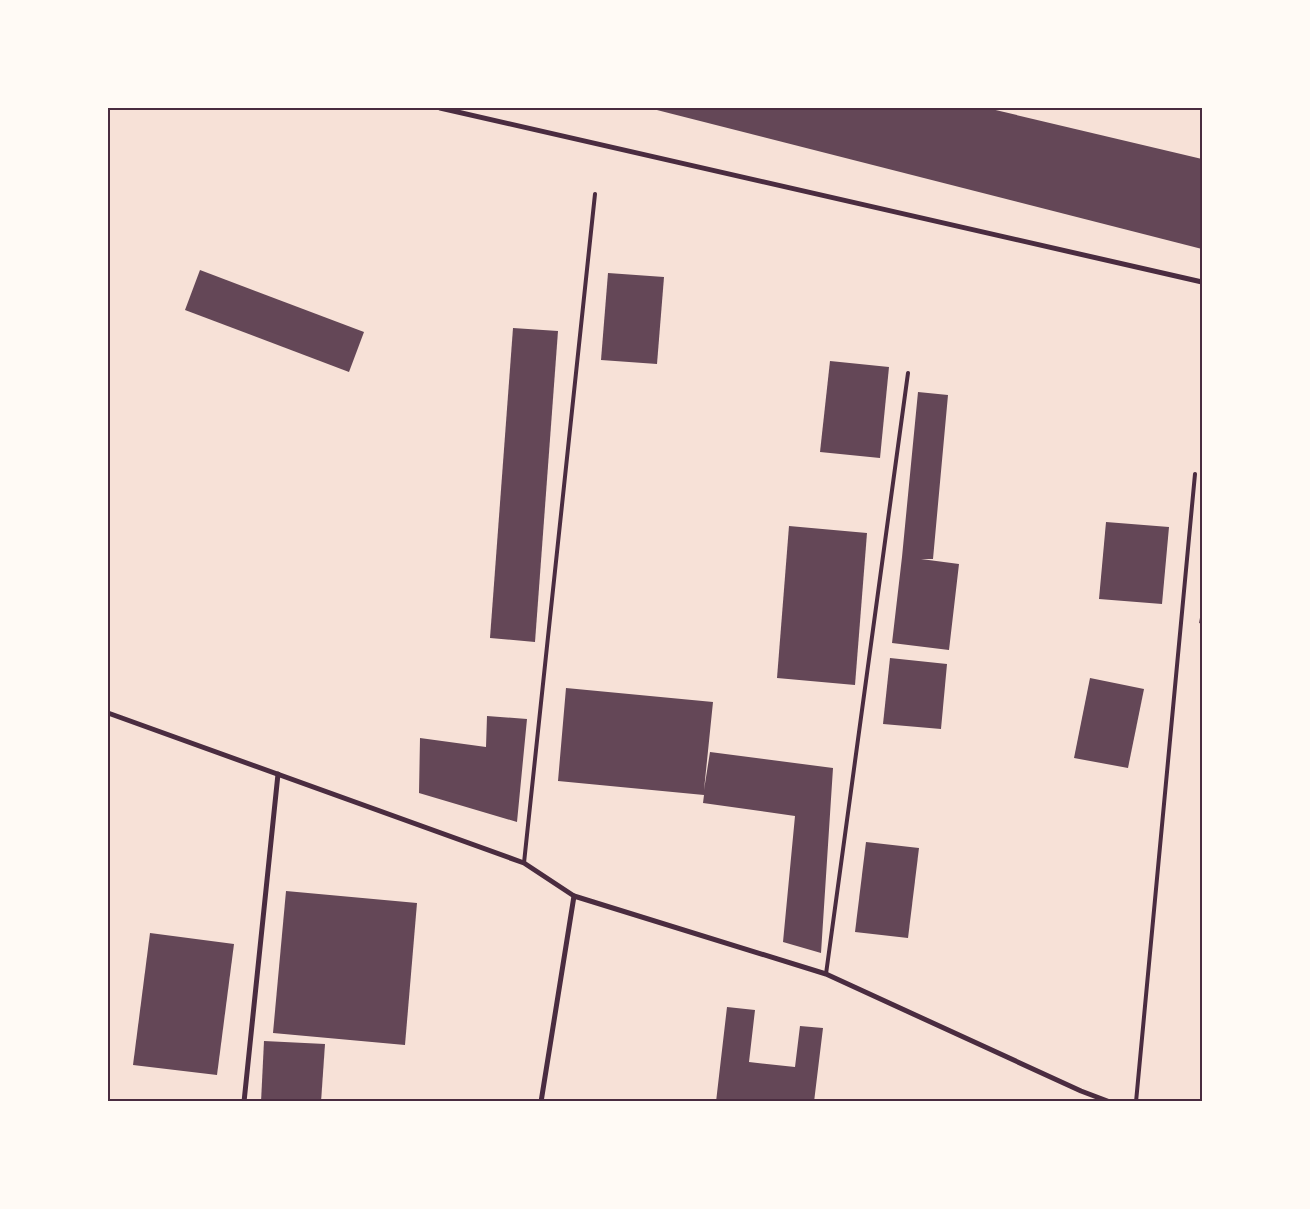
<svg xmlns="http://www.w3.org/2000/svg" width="1310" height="1209" font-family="'Asap Condensed',sans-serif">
<rect width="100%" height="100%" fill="#f7e1d7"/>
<g fill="#644757">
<polygon points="649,108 987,108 1202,159 1202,249"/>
<polygon points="200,270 364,332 349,372 185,310"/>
<polygon points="608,273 664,277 657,364 601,360"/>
<polygon points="513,328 558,331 535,642 490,638"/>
<polygon points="830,361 889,367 880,458 820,452"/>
<polygon points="918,392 948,395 933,559 921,559 959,564 949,650 892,643 902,557"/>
<polygon points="1106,522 1169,527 1162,604 1099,599"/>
<polygon points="789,526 867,533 855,685 777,678"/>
<polygon points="1202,607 1202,624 1199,623"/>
<polygon points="890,658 947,664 941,729 883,724"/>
<polygon points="1090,678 1144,689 1128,768 1074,758"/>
<polygon points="566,688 713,702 704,790 710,752 833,768 821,953 783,942 795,816 703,803 704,795 558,781"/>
<polygon points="487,716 527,719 517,822 419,793 420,738 486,747"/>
<polygon points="866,842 919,848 908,938 855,932"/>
<polygon points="286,891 417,903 405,1045 273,1033"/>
<polygon points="150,933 234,944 217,1075 133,1065"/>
<polygon points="727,1007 755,1010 749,1062 795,1067 800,1026 823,1028 814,1102 716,1102"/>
<polygon points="264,1041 325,1044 321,1102 261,1102"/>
</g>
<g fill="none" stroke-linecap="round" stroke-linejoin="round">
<g stroke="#4a2c40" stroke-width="4">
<polyline points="524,863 595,194"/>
<polyline points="826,974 908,373"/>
<polyline points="1136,1102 1195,474"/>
</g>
<g stroke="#4a2c40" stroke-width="5">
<polyline points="440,108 1202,282"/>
<polyline points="108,713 524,863 574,896"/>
<polyline points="244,1102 278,774"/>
<polyline points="541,1102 574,896 826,974 1081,1091 1110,1102"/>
</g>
</g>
<rect width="1310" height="1209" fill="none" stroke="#fffaf5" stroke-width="218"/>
<rect x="109" y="109" width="1092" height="991" fill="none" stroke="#4a2c40" stroke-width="2"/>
</svg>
